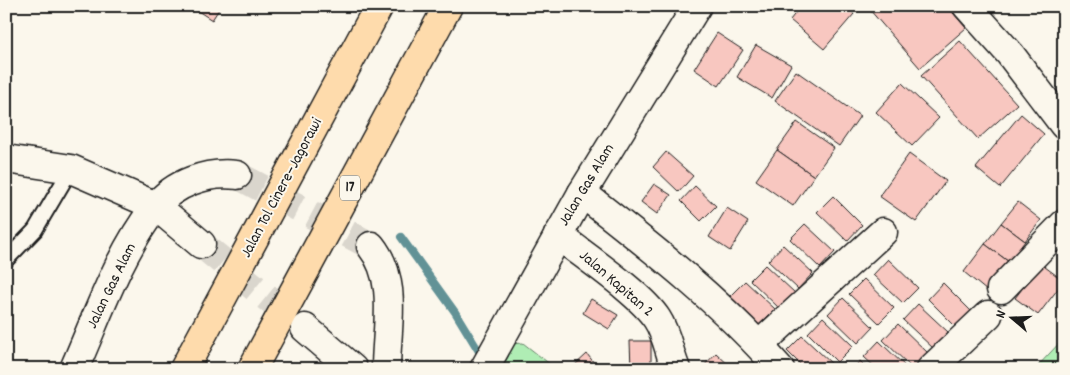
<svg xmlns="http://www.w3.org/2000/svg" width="1070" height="375" font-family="Dekko,sans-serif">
<rect width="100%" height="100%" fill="#fbf7ec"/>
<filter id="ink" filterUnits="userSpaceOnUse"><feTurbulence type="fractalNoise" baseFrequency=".02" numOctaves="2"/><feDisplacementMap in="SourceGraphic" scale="10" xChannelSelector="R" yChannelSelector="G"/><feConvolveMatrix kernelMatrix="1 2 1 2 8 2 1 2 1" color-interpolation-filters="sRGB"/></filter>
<g filter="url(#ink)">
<g fill="#afedb4" stroke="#668468">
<polygon points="1064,338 1064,369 1035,369"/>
<polygon points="523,343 556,369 499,369 498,345"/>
</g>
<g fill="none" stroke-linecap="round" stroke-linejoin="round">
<polyline stroke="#629296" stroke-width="8" points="401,237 455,312 483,358"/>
</g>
<g fill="#f8c7c0" stroke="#1c1c1c">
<polygon points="190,6 221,6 212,20"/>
<polygon points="801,6 845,6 854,14 824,49 790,20"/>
<polygon points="872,6 947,6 966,28 920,68 869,9"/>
<polygon points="717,33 743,50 719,86 694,69"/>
<polygon points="960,41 1017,104 978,139 921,76"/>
<polygon points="756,45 791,65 772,98 737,77"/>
<polygon points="796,71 860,116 839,146 775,101"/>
<polygon points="902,83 939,118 912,146 876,112"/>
<polygon points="1021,114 1044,134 1000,188 976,168"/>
<polygon points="797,122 834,148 814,176 777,150"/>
<polygon points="777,150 814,176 793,206 756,180"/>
<polygon points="666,152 693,176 679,192 653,167"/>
<polygon points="909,154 946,181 916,222 879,196"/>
<polygon points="654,184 671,195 657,214 641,202"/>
<polygon points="695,186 716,206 701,221 681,201"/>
<polygon points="833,196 862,225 847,241 817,212"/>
<polygon points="1018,202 1041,220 1025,241 1001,223"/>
<polygon points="727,208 748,222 730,251 709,237"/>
<polygon points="1001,223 1025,241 1009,262 985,244"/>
<polygon points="805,224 835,252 820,268 790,239"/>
<polygon points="985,244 1009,262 987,291 964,272"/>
<polygon points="783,245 813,273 798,289 768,261"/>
<polygon points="888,259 918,288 903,303 873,275"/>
<polygon points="1041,264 1064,281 1038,315 1015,298"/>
<polygon points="765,265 795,293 780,309 750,280"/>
<polygon points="864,279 894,308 879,323 849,294"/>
<polygon points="745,281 775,309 759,325 730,296"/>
<polygon points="943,283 972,312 957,328 928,299"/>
<polygon points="843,298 873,327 858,343 828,314"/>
<polygon points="591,299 618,315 609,329 583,313"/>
<polygon points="918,304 948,332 933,348 903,320"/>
<polygon points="823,317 853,346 837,362 808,333"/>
<polygon points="898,324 928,353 913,369 883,340"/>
<polygon points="802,336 832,364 828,369 805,369 787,351"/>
<polygon points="630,341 651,341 651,369 631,369"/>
<polygon points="879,341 908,369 877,369 864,357"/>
<polygon points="716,353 733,369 701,369"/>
<polygon points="587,354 599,369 576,369 574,366"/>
<polygon points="860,361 868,369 853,369"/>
</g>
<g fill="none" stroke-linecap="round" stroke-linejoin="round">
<g stroke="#dad6cd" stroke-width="28" stroke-dasharray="28 14" stroke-linecap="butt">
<polyline points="237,175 371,246"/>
<polyline points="201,244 302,326"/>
</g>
<defs>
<polyline id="service" points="6,260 35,230 71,169"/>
<g id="minor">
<polyline points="967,6 1010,54 1064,125"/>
<polyline points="6,159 71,169 156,206"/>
<path d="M582 193C651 247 722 302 780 369"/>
<path d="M558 235C584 256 640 293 657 319 667 334 669 353 676 369"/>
<polyline points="1001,289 1064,224"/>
<polyline points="759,345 883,232"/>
<polyline points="931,369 988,315"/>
</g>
<polyline id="tertiary" points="484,369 582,193 697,6"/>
<g id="secondary">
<polyline points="156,206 201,244"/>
<path d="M371 246C399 281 386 328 386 369"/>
<polyline points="305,328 353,369"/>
<path d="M74 369C98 315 118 255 155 207 174 183 208 171 237 175"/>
</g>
<g id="motorway">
<polyline points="184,369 379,6"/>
<polyline points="252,369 448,6"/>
</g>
</defs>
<use href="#service" stroke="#1c1c1c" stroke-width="18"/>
<use href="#minor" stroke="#1c1c1c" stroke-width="31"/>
<use href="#tertiary" stroke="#1c1c1c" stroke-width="31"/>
<use href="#secondary" stroke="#1c1c1c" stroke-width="31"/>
<use href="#motorway" stroke="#1c1c1c" stroke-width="31"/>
<use href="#service" stroke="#fbf7ec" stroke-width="14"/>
<use href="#minor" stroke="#fbf7ec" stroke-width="28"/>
<use href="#tertiary" stroke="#fbf7ec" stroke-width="28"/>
<use href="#secondary" stroke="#fbf7ec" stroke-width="28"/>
<use href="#motorway" stroke="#fedbac" stroke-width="28"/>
</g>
</g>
<g text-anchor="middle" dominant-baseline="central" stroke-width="4" stroke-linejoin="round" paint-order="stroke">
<rect fill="#fbf7ec" stroke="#5f5e5a" stroke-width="1" x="340" y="175.5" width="20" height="25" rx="4"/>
<g font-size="15" font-weight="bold" fill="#1c1c1c">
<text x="350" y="188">17</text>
</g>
<g font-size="16" fill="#1c1c1c" stroke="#fbf7ec">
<text transform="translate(587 185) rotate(-59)">Jalan Gas Alam</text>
<text transform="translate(282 188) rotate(-62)">Jalan Tol Cinere–Jagorawi</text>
<text transform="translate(616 284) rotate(41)">Jalan Kapitan 2</text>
<text transform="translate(112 286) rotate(-64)">Jalan Gas Alam</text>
</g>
</g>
<rect width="1070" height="375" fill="none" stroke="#fbf7ec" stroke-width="25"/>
<rect x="12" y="12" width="1045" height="350" fill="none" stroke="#1c1c1c" stroke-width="2" filter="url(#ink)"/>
<g transform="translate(1012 318) rotate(289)" stroke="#fbf7ec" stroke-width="4" paint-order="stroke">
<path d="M0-4L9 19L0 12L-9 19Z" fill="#1c1c1c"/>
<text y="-8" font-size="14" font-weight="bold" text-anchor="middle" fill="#1c1c1c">N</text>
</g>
</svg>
